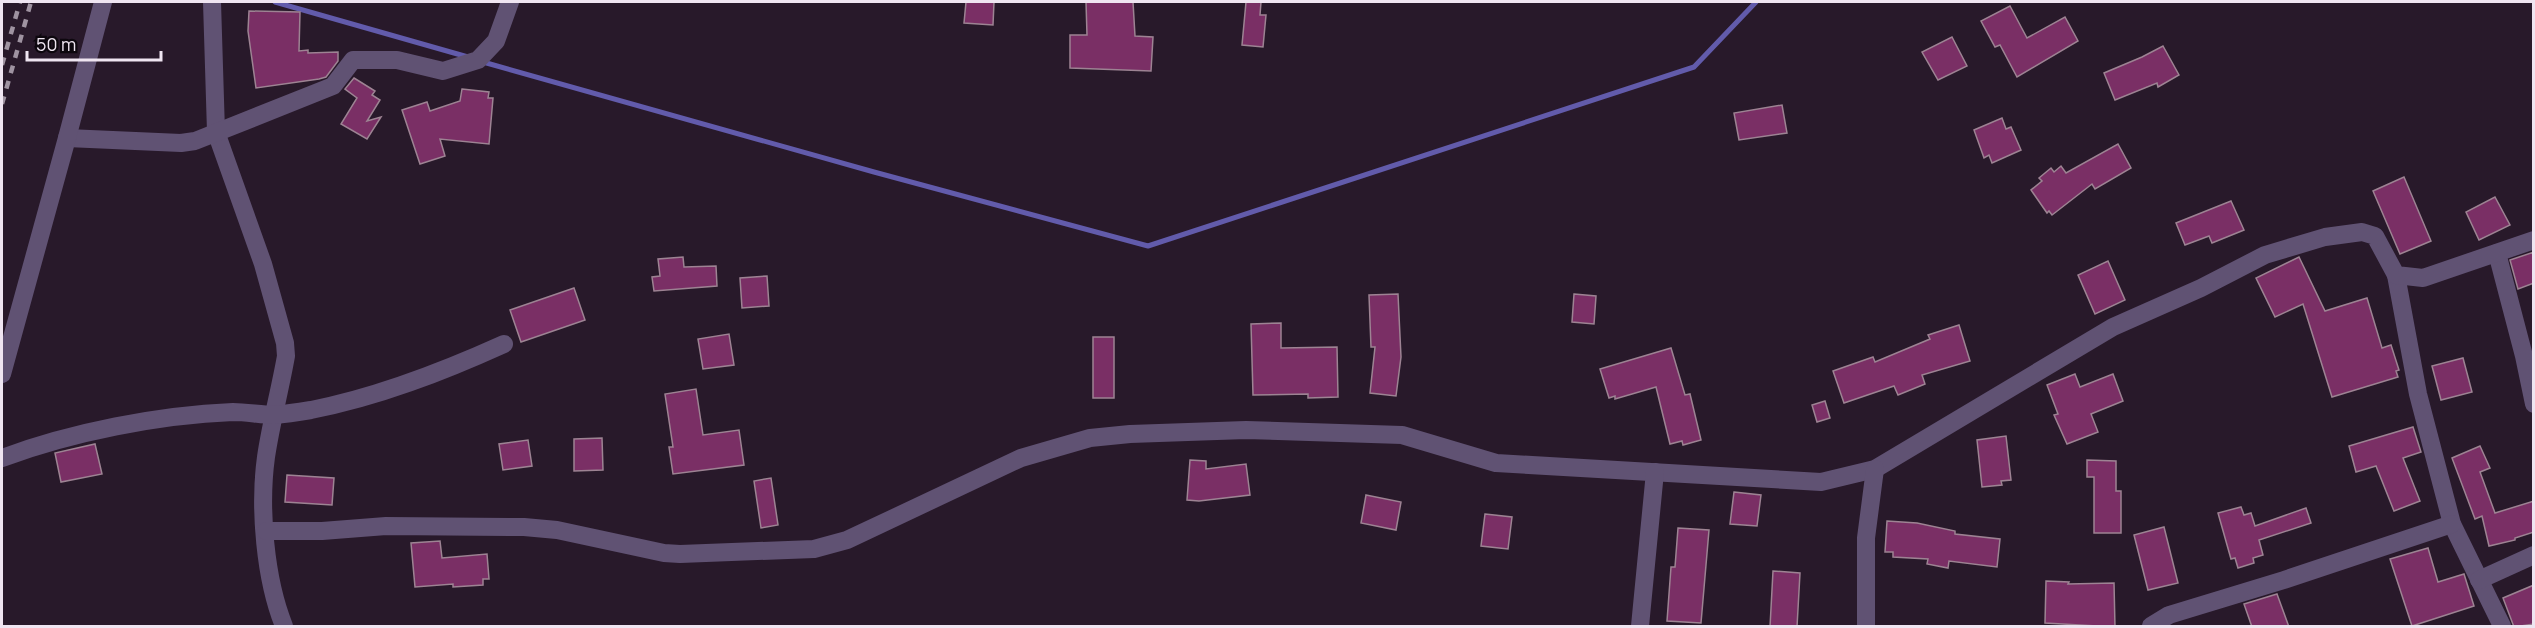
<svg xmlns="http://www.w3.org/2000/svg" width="2535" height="628" font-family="Manrope,sans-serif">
<rect width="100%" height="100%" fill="#28192a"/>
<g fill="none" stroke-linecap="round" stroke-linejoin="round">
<g stroke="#625bab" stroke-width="5">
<polyline points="275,2 468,57"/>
<polyline points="483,62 874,172 1148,246 1694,67 1756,2"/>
</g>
</g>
<g fill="#7a2f65" stroke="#9d8393" stroke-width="1.5">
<polygon points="966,2 994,2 993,25 964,23"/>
<polygon points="1086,2 1133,2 1135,36 1153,37 1151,71 1070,68 1070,35 1087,35"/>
<polygon points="1246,2 1261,2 1260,15 1266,15 1263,47 1242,45"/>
<polygon points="2010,6 2027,38 2065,17 2078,41 2017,77 2000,45 1995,47 1981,21"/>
<polygon points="249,11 300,12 299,51 308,50 308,53 338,52 338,61 326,77 319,79 256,88 248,31"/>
<polygon points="1952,37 1967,66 1938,80 1922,52"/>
<polygon points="2163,46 2179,75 2158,87 2157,83 2115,100 2104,73 2142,57"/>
<polygon points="354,78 375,91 372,95 380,100 367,121 381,117 367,139 341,124 357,98 345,89"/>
<polygon points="462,89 489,92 488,98 493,98 489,144 440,139 445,156 420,164 402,110 427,102 430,111 460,101"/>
<polygon points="1782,105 1787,133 1739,140 1734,113"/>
<polygon points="2002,118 2006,129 2011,127 2021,150 1992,163 1989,155 1984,158 1974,130"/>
<polygon points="2118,144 2131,168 2095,189 2092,184 2052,215 2049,211 2047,213 2031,190 2042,181 2039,178 2051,168 2054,172 2061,166 2066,173"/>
<polygon points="2404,177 2431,241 2400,254 2373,191"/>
<polygon points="2495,197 2510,225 2479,240 2466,212"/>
<polygon points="2231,201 2244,230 2212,243 2209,236 2185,245 2176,223"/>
<polygon points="2534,252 2534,283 2518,289 2510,260"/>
<polygon points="683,257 684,267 716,266 717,286 654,291 652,277 660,276 658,259"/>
<polygon points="2299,257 2325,311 2367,298 2382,348 2391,345 2399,370 2396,371 2398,377 2332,397 2303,304 2275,317 2256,278"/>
<polygon points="2108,261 2125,300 2095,314 2078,275"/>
<polygon points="767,276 769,306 742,308 740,278"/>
<polygon points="574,288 585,320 521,342 510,310"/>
<polygon points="1398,294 1401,357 1396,396 1370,393 1375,347 1371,347 1369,295"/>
<polygon points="1574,294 1596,296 1594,324 1572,322"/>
<polygon points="1281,323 1281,348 1337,347 1338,397 1308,398 1308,394 1253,395 1251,324"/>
<polygon points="1959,325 1970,361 1922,375 1925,384 1898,395 1894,386 1844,403 1833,371 1873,357 1875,362 1930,339 1928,335"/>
<polygon points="729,334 734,365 703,369 698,339"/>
<rect x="1093" y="337" width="21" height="61"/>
<polygon points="1671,348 1685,395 1690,394 1701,440 1683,445 1682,441 1670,444 1656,387 1615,399 1615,396 1609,398 1600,369"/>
<polygon points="2463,358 2472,392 2441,400 2432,366"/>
<polygon points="2075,374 2080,387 2113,374 2123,401 2091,414 2098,432 2067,444 2054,415 2058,414 2047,385"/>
<polygon points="696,389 703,435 739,430 744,465 673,474 669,447 673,447 665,394"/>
<polygon points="1825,401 1830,418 1817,422 1812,405"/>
<polygon points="2413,427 2421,452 2403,458 2420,501 2394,511 2376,466 2356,472 2349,446"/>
<polygon points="2006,436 2011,480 2001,481 2002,485 1982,487 1977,440"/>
<polygon points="602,438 603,470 574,471 574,439"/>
<polygon points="528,440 532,466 503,470 499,444"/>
<polygon points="95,444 102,474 61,482 55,453"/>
<polygon points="2480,446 2490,468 2480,472 2495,513 2534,501 2534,532 2515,538 2515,540 2489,546 2482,516 2475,519 2452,458"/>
<polygon points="1190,460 1206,461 1206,469 1246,464 1250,495 1199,501 1187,500"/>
<polygon points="2087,460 2116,461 2116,491 2121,491 2121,533 2094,533 2094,477 2087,477"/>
<polygon points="287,475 334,478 332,505 285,502"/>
<polygon points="771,478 778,525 761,528 754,481"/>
<polygon points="1734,492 1761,495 1757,526 1730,524"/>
<polygon points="1366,495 1401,502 1396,530 1361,523"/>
<polygon points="2241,507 2244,515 2251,513 2255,526 2306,508 2311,523 2259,540 2263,555 2253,558 2254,563 2238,568 2235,558 2231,559 2218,513"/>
<polygon points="1485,514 1512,517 1508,549 1481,546"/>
<polygon points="1887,521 1917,523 1955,531 1955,534 2000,539 1997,567 1949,561 1948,568 1927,564 1928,559 1893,557 1893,552 1885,552"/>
<polygon points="2164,527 2178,583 2148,590 2134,535"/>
<polygon points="1678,528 1709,530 1701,623 1667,621 1671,567 1675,567"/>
<polygon points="440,541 442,558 487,554 489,579 483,579 483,585 453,587 453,584 415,587 411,543"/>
<polygon points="2428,548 2438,582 2464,574 2474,606 2412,626 2390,559"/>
<polygon points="1773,571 1800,573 1797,627 1770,627"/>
<polygon points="2046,581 2069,582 2068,584 2114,583 2115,627 2045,623"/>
<polygon points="2534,585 2534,624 2514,627 2503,598"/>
<polygon points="2277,594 2289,627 2252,627 2244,604"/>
</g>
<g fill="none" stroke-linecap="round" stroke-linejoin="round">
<g stroke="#605273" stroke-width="18">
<path d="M212 2 216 132 263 264 285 343 286 356C280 390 271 423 266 457 259 508 265 579 284 626"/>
<polyline points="67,138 181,143 195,141 333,86 353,60 397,60 443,71 478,60 496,41 510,2"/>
<polyline points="2497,253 2524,356 2534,404"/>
<polyline points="2396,275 2418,394 2452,524 2502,626"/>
<polyline points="2,374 67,138 103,2"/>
<path d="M2 458C72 432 159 415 233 412 247 412 261 415 274 415 286 414 299 412 311 410 378 397 442 372 504 344"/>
<polyline points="266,531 322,531 386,526 524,527 557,530 664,553 680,554 814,549 847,540 1021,458 1090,438 1130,434 1246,430 1402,435 1496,463 1821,482 1875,469 2113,327 2201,288 2265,255 2325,237 2362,232 2375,236 2396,275 2423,278 2534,240"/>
<polyline points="2479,580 2534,555"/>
<polyline points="1640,626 1655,472"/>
<polyline points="1866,626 1866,538 1875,469"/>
<polyline points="2151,626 2169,615 2284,580 2452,524"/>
</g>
<g stroke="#9f93a1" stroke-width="4.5" stroke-dasharray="8 8" stroke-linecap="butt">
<polyline points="2,65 20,2"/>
<polyline points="2,104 31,2"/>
</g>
</g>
<rect width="2535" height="628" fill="none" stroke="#efe5f1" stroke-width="6"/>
<path d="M27 51v9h134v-9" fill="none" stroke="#efe5f1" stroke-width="3"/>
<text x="36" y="51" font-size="18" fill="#efe5f1" stroke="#0d070e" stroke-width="4.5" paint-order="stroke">50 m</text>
</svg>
